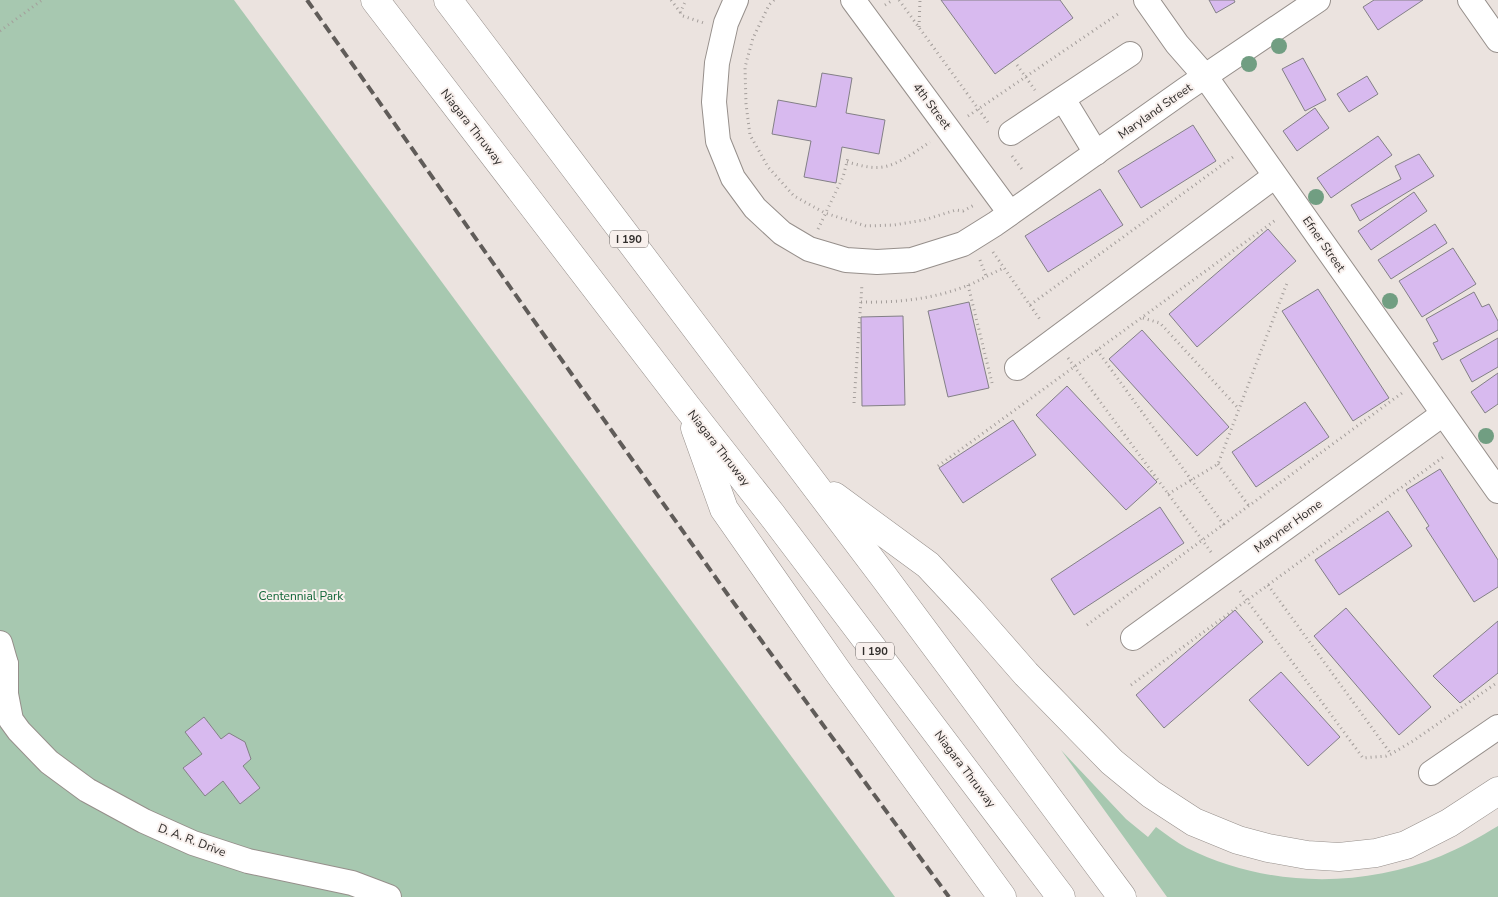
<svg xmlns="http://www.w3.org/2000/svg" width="1498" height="897" font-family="'Nunito Sans',sans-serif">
<rect width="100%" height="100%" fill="#ebe3df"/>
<g fill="#a7c8b0">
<polygon points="0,0 234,0 895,897 0,897"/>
<path d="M1061 750 1126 819 1148 837 1156 827C1166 834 1176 842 1187 848 1265 887 1360 889 1441 856 1460 848 1480 837 1498 826V897H1167Z"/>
</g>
<g fill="#d8baef" stroke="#838086">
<polygon points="941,0 1060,0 1073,18 995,74"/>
<polygon points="1209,0 1234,0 1235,2 1216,13"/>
<polygon points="1374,0 1423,0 1378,30 1363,7"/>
<polygon points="1303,58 1326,100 1305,111 1282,69"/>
<polygon points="822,73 852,78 846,113 885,120 879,154 842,147 836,183 804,177 811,141 772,134 778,100 816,107"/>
<polygon points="1367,76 1378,94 1349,112 1337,94"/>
<polygon points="1315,108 1329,128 1297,151 1283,131"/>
<polygon points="1193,125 1216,161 1141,208 1118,171"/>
<polygon points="1378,136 1392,155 1331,198 1317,178"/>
<polygon points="1419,154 1434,176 1360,221 1351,205 1401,179 1395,166"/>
<polygon points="1100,189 1123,225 1048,272 1025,236"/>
<polygon points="1414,192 1427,211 1371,250 1358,231"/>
<polygon points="1435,224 1447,243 1391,279 1378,260"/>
<polygon points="1268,229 1296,261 1197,347 1169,314"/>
<polygon points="1453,248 1476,284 1422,317 1399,281"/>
<polygon points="1318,289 1389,398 1353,421 1282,311"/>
<polygon points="1474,292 1482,307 1489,304 1498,321 1498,330 1442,360 1433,343 1438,341 1426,319"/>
<polygon points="969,302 989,388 948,397 928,311"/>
<polygon points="903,316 905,405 862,406 861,317"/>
<polygon points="1142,330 1229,427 1197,456 1109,359"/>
<polygon points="1498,338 1498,367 1472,382 1460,360"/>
<polygon points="1498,373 1498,404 1485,413 1471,392"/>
<polygon points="1067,386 1157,482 1126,510 1036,415"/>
<polygon points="1305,402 1329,437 1256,487 1232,452"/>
<polygon points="1013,420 1036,455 963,503 939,468"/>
<polygon points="1440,469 1498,560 1498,587 1474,602 1426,528 1429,526 1406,490"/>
<polygon points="1160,507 1184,543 1074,615 1051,579"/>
<polygon points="1388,511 1412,546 1339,595 1315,560"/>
<polygon points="1346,608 1431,707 1399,735 1314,636"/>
<polygon points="1235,610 1263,642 1164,728 1136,695"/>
<polygon points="1498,621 1498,673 1460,703 1433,676"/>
<polygon points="1281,672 1340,737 1308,766 1249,700"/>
<polygon points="204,717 221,739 229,733 245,742 251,759 243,766 260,788 240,804 223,781 205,796 183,768 202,754 185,732"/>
</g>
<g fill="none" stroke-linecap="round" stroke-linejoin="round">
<defs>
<g id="minor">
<polyline points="736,0 726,23 717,63 714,102 718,141 733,178 755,208 782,233 809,249 846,260 877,262 912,260 963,244 995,224 1186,89 1318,0"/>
<polyline points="853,0 1010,213"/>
<polyline points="1146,0 1177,44 1205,76 1498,491"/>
<polyline points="1470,0 1498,40"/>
<polyline points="1063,99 1096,153"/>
<polyline points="1011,133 1130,54"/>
<polyline points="1017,368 1275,176"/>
<polyline points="1133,638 1443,414"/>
<polyline points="0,643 6,664 3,680"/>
<polyline points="6,664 6,694 11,720 19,731 49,762 87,790 144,821 193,843 248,861 352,883 389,897"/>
<polyline points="1431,773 1498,727"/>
</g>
<g id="highway">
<polyline points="375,0 687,407 772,515 1061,897"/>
<polyline points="448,0 884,577 1122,897"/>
<polyline points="695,428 724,509 838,672 1002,897"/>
<polyline points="834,496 928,565 970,610 1026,674 1112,762 1151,794 1194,822 1238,840 1268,848 1307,855 1339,857 1376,853 1406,845 1449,823 1498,791"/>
</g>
</defs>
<use href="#minor" stroke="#968f8b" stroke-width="26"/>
<use href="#highway" stroke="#968f8b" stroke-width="29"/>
<g stroke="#a49e9b" stroke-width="3" stroke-dasharray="1 4" stroke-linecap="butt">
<polyline points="671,0 683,16 704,23"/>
<polyline points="774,0 769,5 753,38 745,67 746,104 750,135 768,167 794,196 825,213 866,226 894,225 924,220 956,210 963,211 976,204"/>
<polyline points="899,0 990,125"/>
<polyline points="885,5 893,0"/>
<polyline points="680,13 686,0"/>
<polyline points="919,27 920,0"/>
<polyline points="0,31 42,0"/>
<polyline points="1017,65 1035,90"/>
<polyline points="968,116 1121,12"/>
<polyline points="1012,156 1024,172"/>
<path d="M847 162C859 165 871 169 883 167 900 164 916 151 930 142"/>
<polyline points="818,229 843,177 848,158"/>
<polyline points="993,252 1041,321"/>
<polyline points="980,260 986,276"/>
<polyline points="968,285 992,383"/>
<path d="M861 302C897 303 934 299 969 285 981 280 992 273 1004 268"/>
<polyline points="1030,305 1233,157"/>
<polyline points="1143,318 1160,323 1239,409"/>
<polyline points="1097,350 1224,525"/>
<polyline points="1068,358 1211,552"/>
<polyline points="854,403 862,284"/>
<polyline points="1218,464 1249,506"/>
<polyline points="938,466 1277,219"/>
<polyline points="1168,494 1218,464 1287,283"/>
<polyline points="1268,585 1391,754"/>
<polyline points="1240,591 1363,758 1386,756 1391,754 1413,741 1498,682"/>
<polyline points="1087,625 1402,393"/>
<polyline points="1131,685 1446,455"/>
</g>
<use href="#minor" stroke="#fff" stroke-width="24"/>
<use href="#highway" stroke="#fff" stroke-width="28"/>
<polyline stroke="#605c59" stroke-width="4" stroke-dasharray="10 5" stroke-linecap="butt" points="307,0 728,595 949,897"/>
</g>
<g fill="#719e82">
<circle cx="1279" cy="46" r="8"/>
<circle cx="1249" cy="64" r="8"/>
<circle cx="1316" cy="197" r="8"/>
<circle cx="1390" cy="301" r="8"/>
<circle cx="1486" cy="436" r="8"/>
</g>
<g text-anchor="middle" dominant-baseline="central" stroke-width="4" stroke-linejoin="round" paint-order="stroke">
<g fill="#f8f0ed" stroke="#6d6866" stroke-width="1">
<rect x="610" y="230.5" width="38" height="17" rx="4"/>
<rect x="856" y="642.5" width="38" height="17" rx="4"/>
</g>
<g font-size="11" font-weight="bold" fill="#312e2c">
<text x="629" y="239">I 190</text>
<text x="875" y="651">I 190</text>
</g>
<g font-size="12" fill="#312e2c" stroke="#f8f0ed">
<text transform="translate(932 106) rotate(53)">4th Street</text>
<text transform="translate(1155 111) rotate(-35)">Maryland Street</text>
<text transform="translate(472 127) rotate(52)">Niagara Thruway</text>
<text transform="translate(1324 244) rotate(55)">Efner Street</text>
<text transform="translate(719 448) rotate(52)">Niagara Thruway</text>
<text transform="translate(1288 526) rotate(-36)">Maryner Home</text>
<text transform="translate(965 769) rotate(53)">Niagara Thruway</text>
<text transform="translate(192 840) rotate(21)">D. A. R. Drive</text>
</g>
<g font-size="12" fill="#0e6536" stroke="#f8f0ed">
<text x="301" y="596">Centennial Park</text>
</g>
</g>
</svg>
